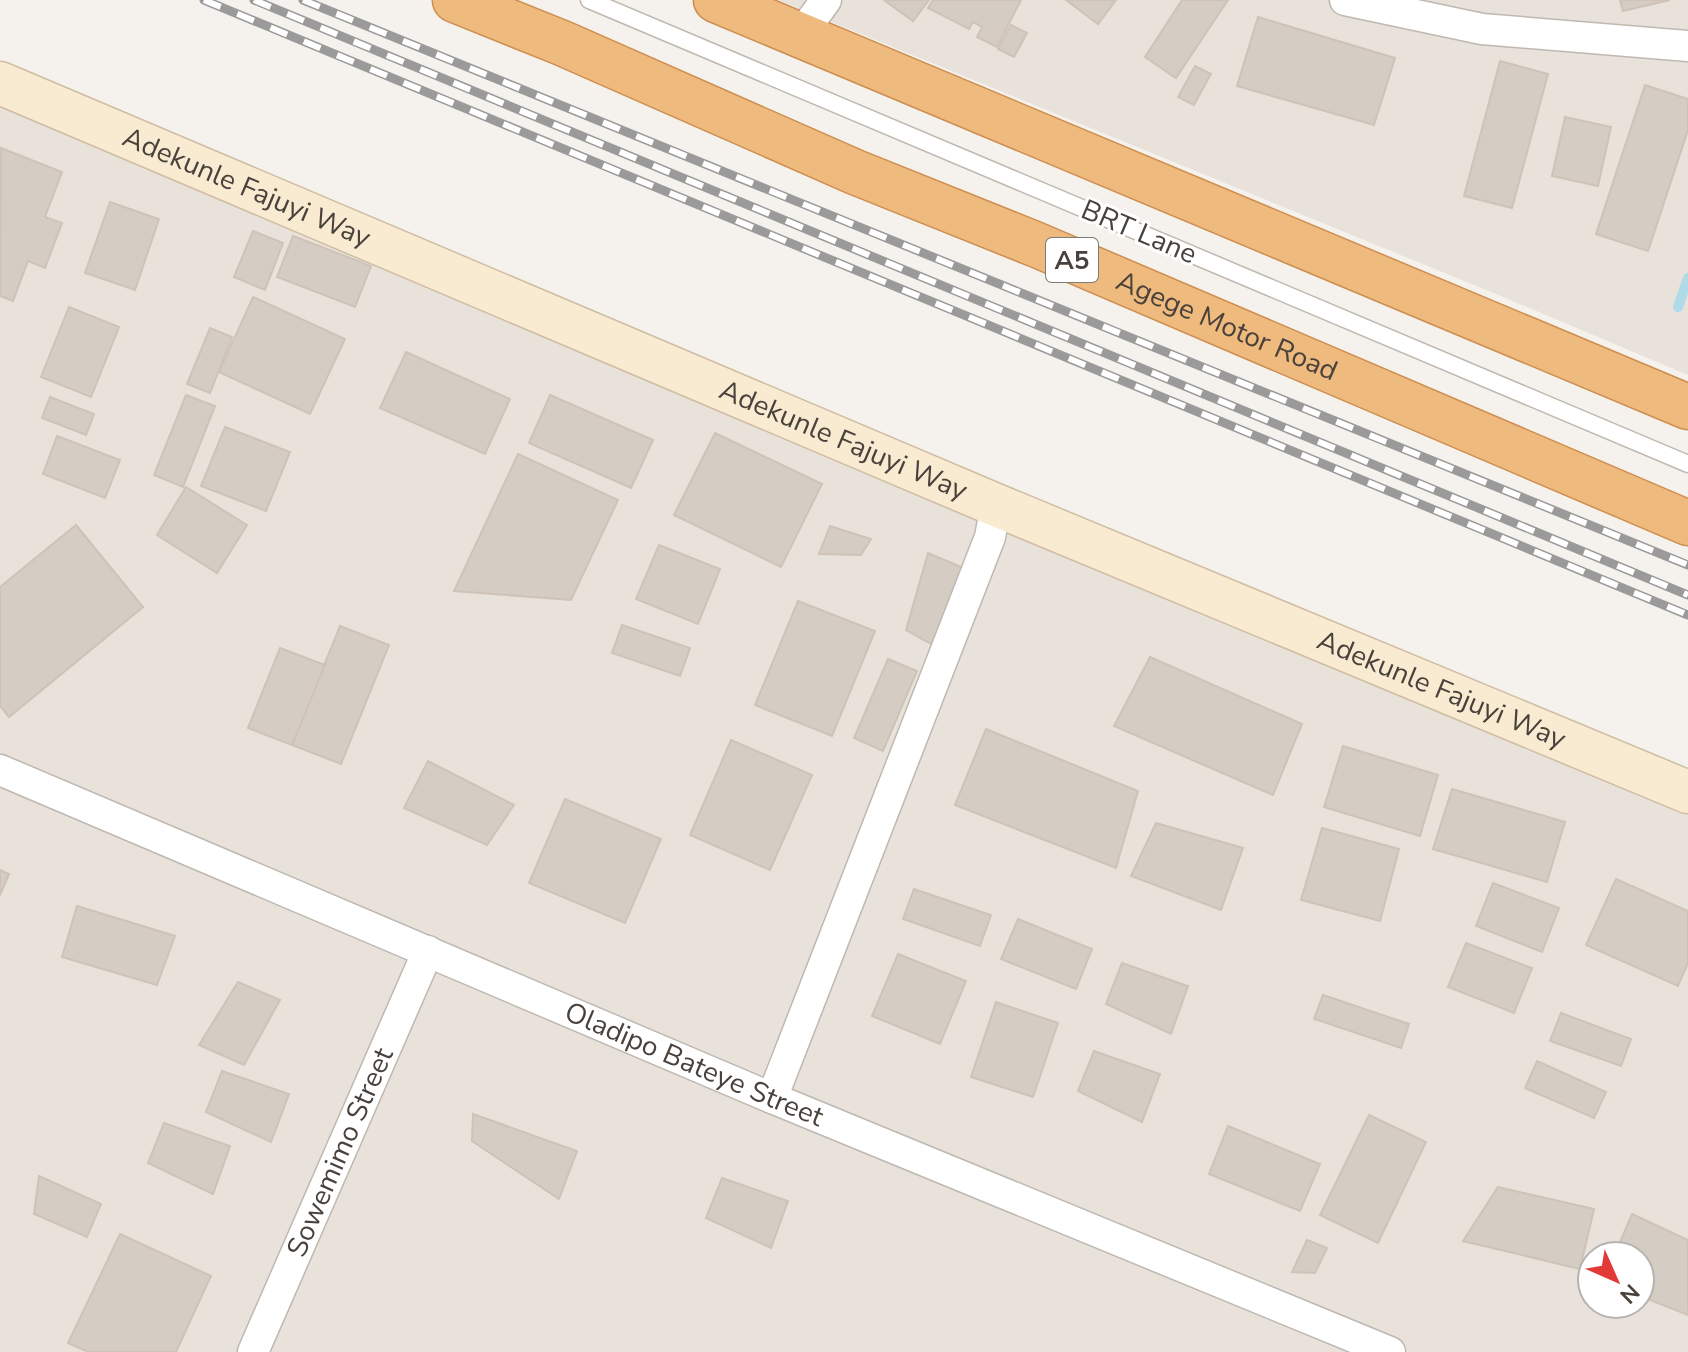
<svg xmlns="http://www.w3.org/2000/svg" width="1688" height="1352" font-family="'Nunito Sans',sans-serif">
<rect width="100%" height="100%" fill="#f5f1ed"/>
<g fill="#e8e2db" fill-rule="evenodd">
<polygon points="778,0 1688,0 1688,375 1496,294"/>
<path d="M0 85 1688 791V1352H0ZM1592 1256H1640V1304H1592Z"/>
</g>
<g fill="none" stroke-linecap="round" stroke-linejoin="round">
<polyline stroke="#b1dae9" stroke-width="10" points="1678,307 1688,278"/>
</g>
<g fill="#d5ccc3" stroke="#cfc3b7" stroke-width="2">
<polygon points="884,0 929,0 913,21"/>
<polygon points="933,0 1021,0 997,47 977,37 982,27 973,22 969,29 928,8"/>
<polygon points="1066,0 1116,0 1098,24"/>
<polygon points="1182,0 1228,0 1176,78 1145,57"/>
<polygon points="1620,0 1670,0 1623,11"/>
<polygon points="1258,17 1395,58 1374,125 1237,86"/>
<polygon points="1011,25 1027,33 1014,57 998,49"/>
<polygon points="1500,61 1548,74 1512,208 1464,196"/>
<polygon points="1195,66 1211,74 1194,105 1178,97"/>
<polygon points="1645,85 1688,99 1688,130 1648,251 1596,234"/>
<polygon points="1565,117 1611,127 1598,186 1552,176"/>
<polygon points="1,148 62,172 45,217 62,223 45,268 28,261 13,301 0,296"/>
<polygon points="110,202 159,219 135,290 85,273"/>
<polygon points="253,231 283,243 265,290 234,277"/>
<polygon points="293,236 371,266 355,307 277,277"/>
<polygon points="253,297 345,339 310,414 219,372"/>
<polygon points="69,307 119,327 91,397 41,377"/>
<polygon points="210,328 232,337 210,393 187,384"/>
<polygon points="406,352 510,399 485,454 380,408"/>
<polygon points="186,395 215,406 183,487 154,475"/>
<polygon points="550,395 653,440 631,488 529,443"/>
<polygon points="50,397 94,414 86,435 42,418"/>
<polygon points="225,427 290,452 266,511 201,486"/>
<polygon points="715,433 822,484 781,567 674,515"/>
<polygon points="57,436 120,460 105,498 43,474"/>
<polygon points="518,454 618,500 571,600 454,591"/>
<polygon points="186,487 247,525 217,573 157,535"/>
<polygon points="76,525 143,607 9,717 0,706 0,587"/>
<polygon points="830,526 871,539 861,555 819,554"/>
<polygon points="659,545 720,569 698,624 636,599"/>
<polygon points="928,553 966,569 933,645 906,630"/>
<polygon points="798,601 875,631 832,736 755,705"/>
<polygon points="622,625 690,648 680,676 612,653"/>
<polygon points="340,626 389,645 341,764 292,745"/>
<polygon points="280,648 325,665 292,745 248,728"/>
<polygon points="1150,657 1302,724 1273,795 1114,726"/>
<polygon points="888,659 917,671 883,751 854,738"/>
<polygon points="986,729 1138,791 1116,868 955,805"/>
<polygon points="731,740 812,775 770,870 690,835"/>
<polygon points="1343,746 1438,775 1420,836 1324,807"/>
<polygon points="428,761 514,805 487,845 404,808"/>
<polygon points="1452,789 1565,822 1547,882 1433,849"/>
<polygon points="565,799 661,839 625,923 529,883"/>
<polygon points="1156,823 1243,848 1221,910 1131,876"/>
<polygon points="1322,828 1399,849 1380,921 1301,900"/>
<polygon points="0,870 9,874 0,895"/>
<polygon points="1616,879 1688,911 1688,963 1678,986 1586,945"/>
<polygon points="1493,883 1559,908 1542,952 1476,926"/>
<polygon points="914,889 991,915 980,946 903,919"/>
<polygon points="77,906 175,936 157,985 62,957"/>
<polygon points="1018,919 1092,949 1076,989 1001,959"/>
<polygon points="1466,943 1532,968 1514,1013 1448,987"/>
<polygon points="898,954 966,981 940,1044 872,1016"/>
<polygon points="1122,963 1188,986 1171,1034 1106,1004"/>
<polygon points="238,982 280,1000 244,1065 199,1045"/>
<polygon points="1323,995 1409,1024 1401,1048 1314,1019"/>
<polygon points="996,1002 1058,1023 1033,1097 971,1077"/>
<polygon points="1561,1013 1631,1039 1621,1066 1550,1041"/>
<polygon points="1094,1051 1160,1074 1142,1122 1078,1091"/>
<polygon points="1537,1061 1606,1092 1594,1118 1525,1088"/>
<polygon points="222,1071 289,1094 271,1142 206,1112"/>
<polygon points="473,1114 577,1151 559,1199 472,1141"/>
<polygon points="1369,1115 1426,1142 1378,1243 1320,1215"/>
<polygon points="164,1123 230,1146 213,1194 148,1163"/>
<polygon points="1228,1126 1320,1164 1300,1211 1209,1174"/>
<polygon points="39,1176 101,1204 87,1237 34,1214"/>
<polygon points="722,1178 788,1201 771,1248 706,1218"/>
<polygon points="1498,1187 1594,1209 1580,1269 1463,1241"/>
<polygon points="1632,1214 1688,1240 1688,1315 1640,1296 1640,1256 1614,1256"/>
<polygon points="120,1234 211,1276 176,1352 88,1352 68,1343"/>
<polygon points="1307,1240 1327,1248 1315,1273 1292,1272"/>
</g>
<g fill="none" stroke-linecap="round" stroke-linejoin="round">
<defs>
<polyline id="lane" points="589,0 1688,464"/>
<g id="street">
<polyline points="1345,0 1482,29 1688,46"/>
<polyline points="800,36 826,0"/>
<path id="s1" d="M0 770 772 1098 1390 1352"/>
<polyline points="772,1098 990,537 996,505"/>
<path id="s2" d="M253 1352 428 951"/>
</g>
<g id="secondary">
<path id="s3" d="M0 83 996 505 1688 792"/>
</g>
<g id="highway">
<path id="s4" d="M455 0 562 43 855 172 1037 245 1688 523"/>
<polyline points="716,0 1688,407"/>
</g>
</defs>
<use href="#lane" stroke="#bfb8b0" stroke-width="19"/>
<use href="#street" stroke="#bfb8b0" stroke-width="33"/>
<use href="#secondary" stroke="#cfbda2" stroke-width="45"/>
<use href="#highway" stroke="#cd8e4f" stroke-width="47"/>
<use href="#lane" stroke="#fff" stroke-width="16"/>
<use href="#street" stroke="#fff" stroke-width="30"/>
<use href="#secondary" stroke="#f9ebd2" stroke-width="42"/>
<use href="#highway" stroke="#eeba7e" stroke-width="44"/>
<defs>
<g id="rail">
<polyline points="204,0 1688,615"/>
<polyline points="254,0 1688,595"/>
<polyline points="303,0 1688,565"/>
</g>
</defs>
<use href="#rail" stroke="#9a9a9a" stroke-width="9"/>
<use href="#rail" stroke="#fff" stroke-width="6" stroke-dasharray="18" stroke-linecap="butt"/>
</g>
<g text-anchor="middle" dominant-baseline="central" stroke-width="6" stroke-linejoin="round" paint-order="stroke">
<rect fill="#fff" stroke="#807a76" stroke-width="2" x="1046" y="238" width="52" height="44" rx="6"/>
<g font-size="26" font-weight="bold" fill="#49413b">
<text x="1072" y="260">A5</text>
</g>
<g font-size="28" fill="#49413b" stroke="#fff">
<text stroke="none"><textPath href="#s3" startOffset="268">Adekunle Fajuyi Way</textPath></text>
<text transform="translate(1139 232) rotate(23)">BRT Lane</text>
<text stroke="none"><textPath href="#s4" startOffset="838">Agege Motor Road</textPath></text>
<text stroke="none"><textPath href="#s3" startOffset="916">Adekunle Fajuyi Way</textPath></text>
<text stroke="none"><textPath href="#s3" startOffset="1564">Adekunle Fajuyi Way</textPath></text>
<text stroke="none"><textPath href="#s1" startOffset="754">Oladipo Bateye Street</textPath></text>
<text stroke="none"><textPath href="#s2" startOffset="218">Sowemimo Street</textPath></text>
</g>
</g>
<g transform="translate(1616 1280) rotate(135)"><circle r="38" fill="#ffffff" stroke="#b6b3b1" stroke-width="2"/>
<path d="M0-6L14 30L0 20L-14 30Z" fill="#e23a36"/>
<text y="-12" font-size="22" font-weight="bold" text-anchor="middle" fill="#49413b">N</text>
</g>
</svg>
